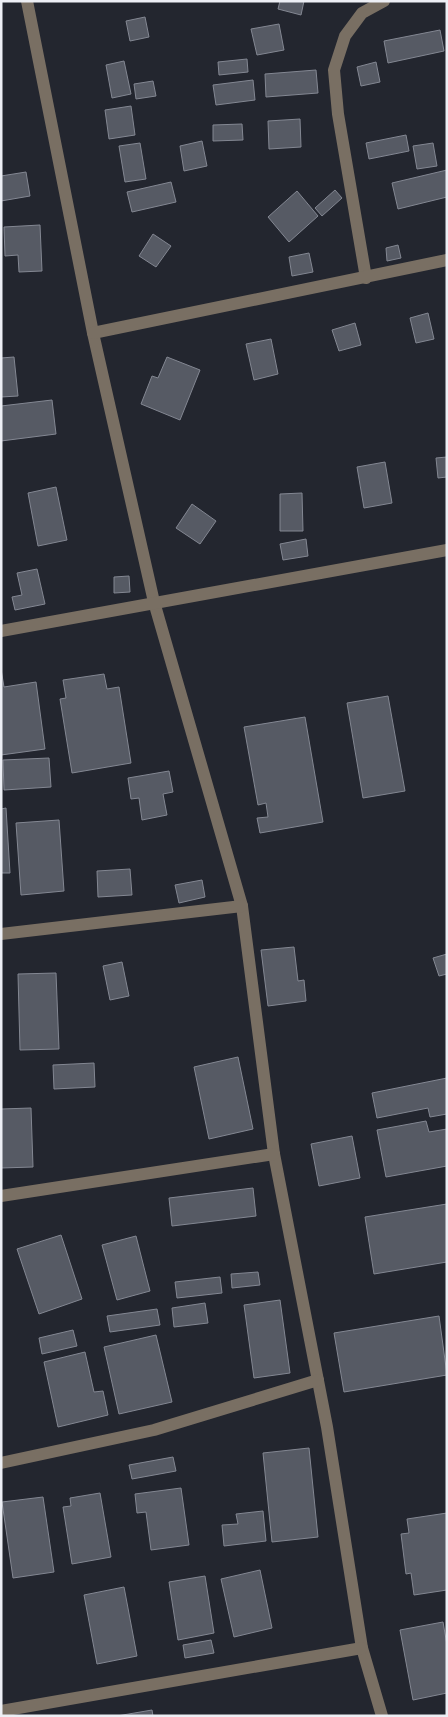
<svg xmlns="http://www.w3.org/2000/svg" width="448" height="1717" font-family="'Fira Sans Condensed',sans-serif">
<rect width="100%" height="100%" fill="#23262f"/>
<g fill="#565a64" stroke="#838792">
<polygon points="280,1 304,1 301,15 278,9"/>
<polygon points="145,17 149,37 130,41 126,21"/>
<polygon points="279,24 284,50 257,55 251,29"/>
<polygon points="440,30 444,51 388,63 384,41"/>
<polygon points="247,59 248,72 219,75 218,62"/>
<polygon points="124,61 131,94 112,98 106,65"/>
<polygon points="376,62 380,82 361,86 357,67"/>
<polygon points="316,70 318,93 266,97 265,74"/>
<polygon points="253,80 255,100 216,105 213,85"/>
<polygon points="153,81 156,96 136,99 134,84"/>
<polygon points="131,106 135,135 109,139 105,110"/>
<polygon points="300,119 301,147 269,149 268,121"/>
<polygon points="242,124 243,140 213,141 213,125"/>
<polygon points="406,135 409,151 369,159 366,143"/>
<polygon points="202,141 207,166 184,171 180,146"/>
<polygon points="140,143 146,179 125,182 119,146"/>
<polygon points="433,143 437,166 417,169 413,146"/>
<polygon points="447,170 447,197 398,209 392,183"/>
<polygon points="26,172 30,196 1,201 1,176"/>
<polygon points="171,182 176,202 132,212 127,192"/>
<polygon points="335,190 342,198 322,216 315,208"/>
<polygon points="297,191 318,216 289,242 268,217"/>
<polygon points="40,225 42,271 19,272 18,255 5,256 4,227"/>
<polygon points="153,234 171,246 156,267 139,256"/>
<polygon points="398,245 401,258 387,261 386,248"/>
<polygon points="309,253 313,272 292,276 289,257"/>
<polygon points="428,313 434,339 416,343 410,318"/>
<polygon points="355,323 361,345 339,351 332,330"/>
<polygon points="271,339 278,374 254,380 246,344"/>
<polygon points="14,357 18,396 1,397 1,358"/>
<polygon points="167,357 200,370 180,420 141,404 152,376 158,378"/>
<polygon points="52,400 56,434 1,441 1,406"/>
<polygon points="447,457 447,477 438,478 436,458"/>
<polygon points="385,462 392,503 364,508 357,467"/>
<polygon points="56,487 67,540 38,546 28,493"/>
<polygon points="302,493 303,531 280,531 280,494"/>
<polygon points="192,504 216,521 200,544 176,528"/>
<polygon points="306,539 308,556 283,560 280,544"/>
<polygon points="37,569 45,604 15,610 12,597 22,595 17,573"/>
<polygon points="129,576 130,592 114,593 114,577"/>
<polygon points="1,669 4,687 36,682 45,749 1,755"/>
<polygon points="104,674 107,689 119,687 131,763 72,773 60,699 66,698 63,680"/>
<polygon points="388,696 405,791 363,798 347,703"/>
<polygon points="305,717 323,822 260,833 257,818 268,817 266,803 258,805 244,727"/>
<polygon points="49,758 51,787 4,790 3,760"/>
<polygon points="169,771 173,792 163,794 167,815 142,820 139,798 131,799 128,778"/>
<polygon points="6,808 10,873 1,873 1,809"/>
<polygon points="59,820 64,891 21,895 16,823"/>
<polygon points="130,869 132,895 98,897 97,871"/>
<polygon points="202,880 205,897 179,903 175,885"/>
<polygon points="294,947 298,981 304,980 306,1001 268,1006 261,950"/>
<polygon points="447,954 447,974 439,976 433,958"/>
<polygon points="122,962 129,996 110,1000 103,966"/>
<polygon points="56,973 59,1049 20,1050 18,974"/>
<polygon points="238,1057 253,1129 209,1139 194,1067"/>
<polygon points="94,1063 95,1087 54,1089 53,1065"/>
<polygon points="447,1078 447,1114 430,1117 428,1108 377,1118 372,1093"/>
<polygon points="31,1108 33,1167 1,1168 1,1109"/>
<polygon points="426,1121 429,1132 447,1129 447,1166 386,1177 377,1130"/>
<polygon points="352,1136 360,1178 319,1186 311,1144"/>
<polygon points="253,1188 256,1216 172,1226 169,1198"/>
<polygon points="447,1204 447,1262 374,1274 365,1217"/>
<polygon points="61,1235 82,1299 39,1314 17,1249"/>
<polygon points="136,1236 150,1291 117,1300 102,1245"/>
<polygon points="258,1272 260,1285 232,1288 231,1274"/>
<polygon points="220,1277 222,1293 177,1298 175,1282"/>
<polygon points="280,1300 290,1373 254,1378 244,1305"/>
<polygon points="205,1303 208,1323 174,1327 172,1308"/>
<polygon points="157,1309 160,1325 110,1332 107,1316"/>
<polygon points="439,1316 447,1375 344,1392 334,1333"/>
<polygon points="73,1330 77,1346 42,1354 39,1338"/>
<polygon points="156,1335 172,1402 119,1414 104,1347"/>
<polygon points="85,1352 94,1392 103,1391 108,1415 58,1427 44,1362"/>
<polygon points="309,1448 318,1537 272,1542 263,1453"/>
<polygon points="173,1457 176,1471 132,1479 129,1465"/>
<polygon points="181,1488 189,1545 151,1550 146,1512 137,1513 135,1494"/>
<polygon points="100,1493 111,1557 72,1564 63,1507 71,1506 70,1498"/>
<polygon points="43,1497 54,1572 13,1578 2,1502"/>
<polygon points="263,1511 266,1541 224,1546 222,1525 238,1524 236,1514"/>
<polygon points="447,1513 447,1590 414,1595 411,1573 406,1574 401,1534 409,1533 407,1519"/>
<polygon points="260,1570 272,1628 234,1637 221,1579"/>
<polygon points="205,1576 214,1633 178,1640 169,1582"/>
<polygon points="124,1587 137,1656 97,1664 84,1595"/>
<polygon points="443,1622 447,1645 447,1693 413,1700 400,1630"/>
<polygon points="211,1640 214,1653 185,1658 183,1645"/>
<polygon points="152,1710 153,1716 117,1716"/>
</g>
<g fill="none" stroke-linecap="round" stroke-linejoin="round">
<g stroke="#796f63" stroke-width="12">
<polyline points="27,1 93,333 154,602 242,906 274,1154 327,1427 362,1648 382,1716"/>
<polyline points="366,278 338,114 334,70 345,36 362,13 384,1"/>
<polyline points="93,333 447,260"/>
<polyline points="1,631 447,550"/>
<polyline points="1,934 242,906"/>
<polyline points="1,1196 274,1154"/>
<polyline points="1,1463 154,1430 318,1380"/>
<polyline points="1,1711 362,1648"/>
</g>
</g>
<rect width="448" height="1717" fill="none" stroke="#edeff5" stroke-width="5"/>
</svg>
